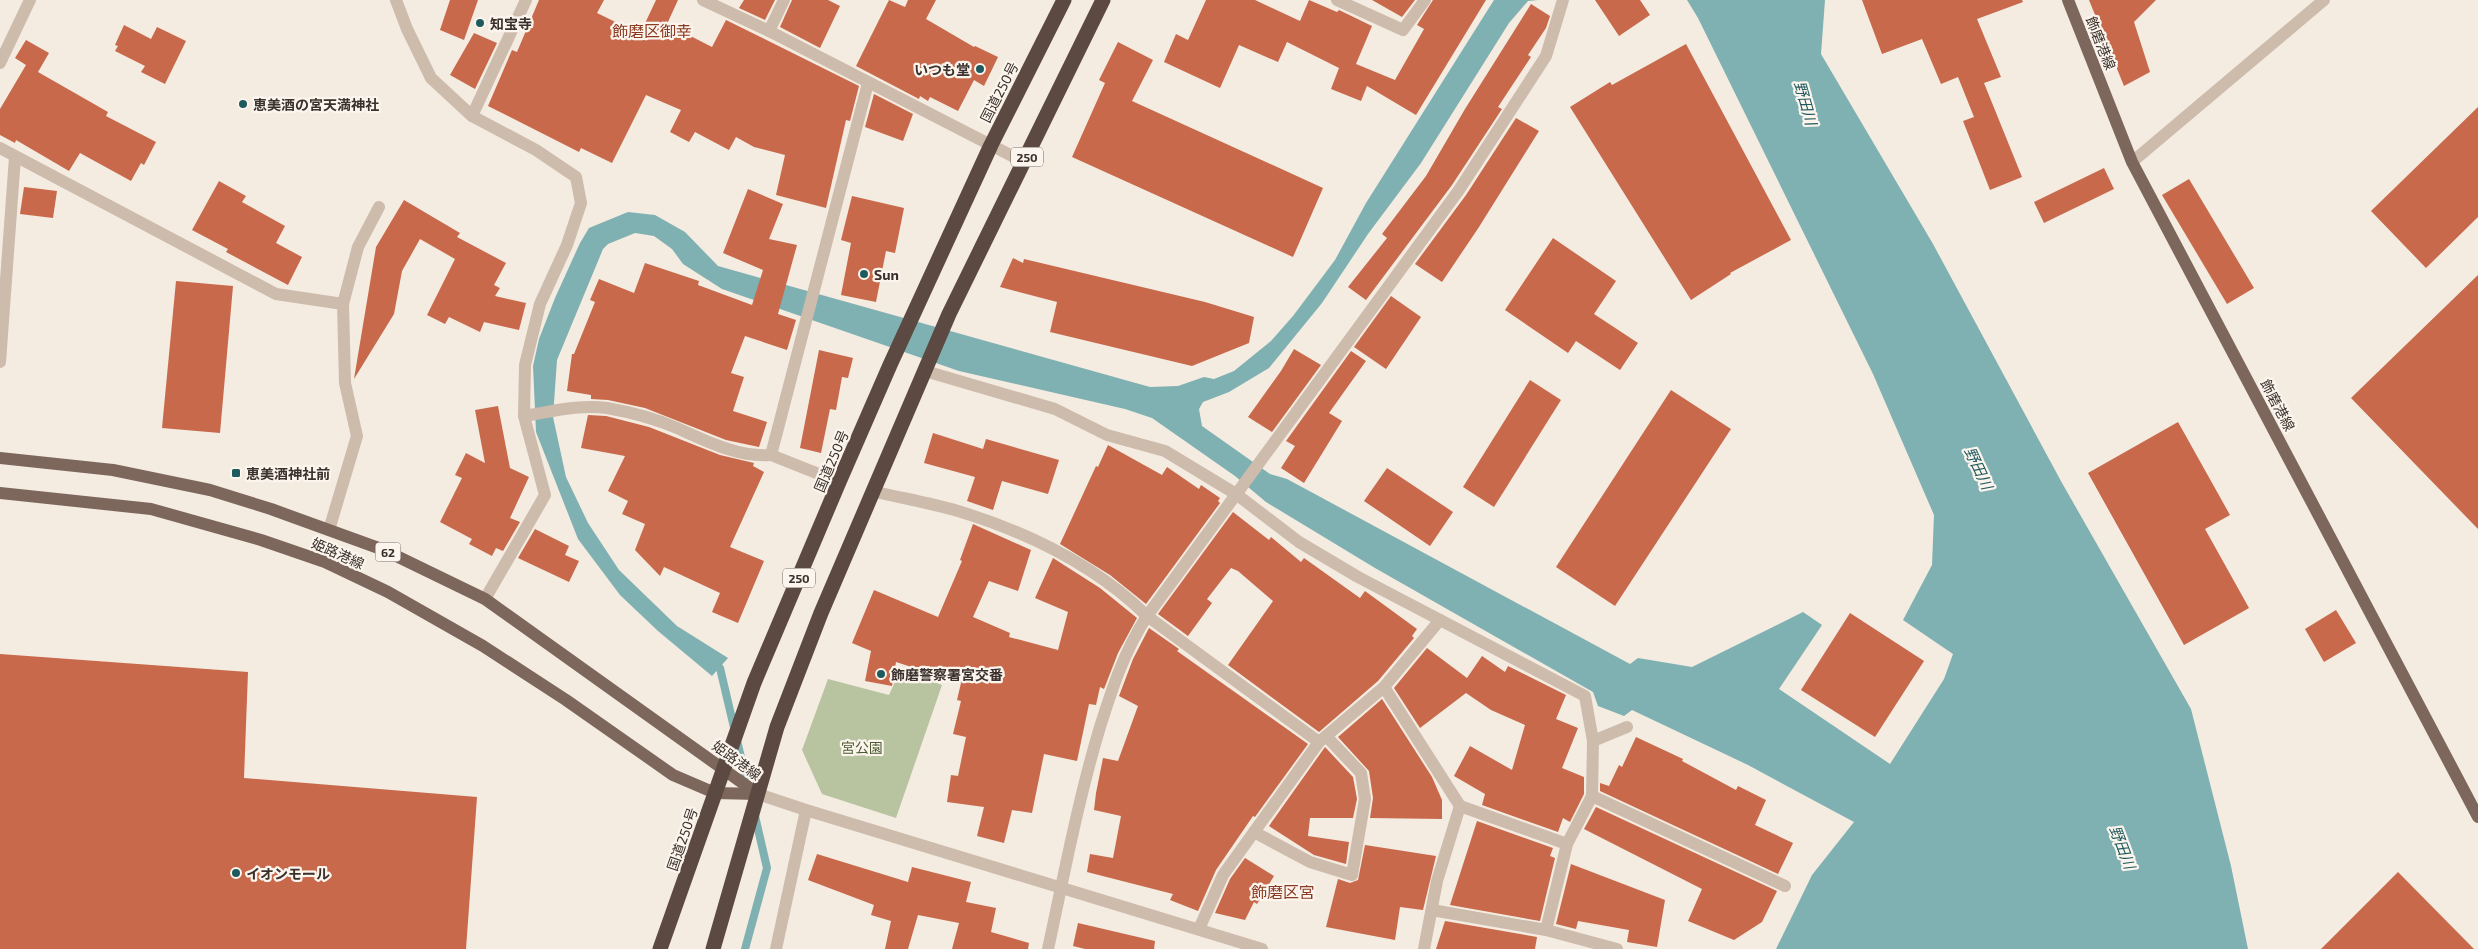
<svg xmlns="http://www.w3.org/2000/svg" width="2478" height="949" font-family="'Exo 2','Noto Sans JP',sans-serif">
<rect width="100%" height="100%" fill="#f4ebe1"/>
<polygon fill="#b8c4a0" points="901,669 942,685 896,818 822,794 802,750 828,679 889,695"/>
<polygon fill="#7fb0b2" points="1494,0 1538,0 1528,1 1509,23 1421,163 1368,234 1322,303 1269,368 1229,392 1203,402 1199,409 1202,426 1270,474 1287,479 1630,664 1638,658 1692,667 1803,612 1822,625 1779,689 1890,764 1944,679 1953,654 1903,620 1932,565 1934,515 1873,374 1698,18 1687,0 1825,0 1821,54 1933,244 2062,483 2191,709 2231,866 2248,949 1776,949 1812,875 1854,822 1748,765 1632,710 1624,716 1598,706 1593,692 1375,568 1266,502 1235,476 1152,418 1125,409 959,371 722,289 683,264 672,249 654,236 635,233 608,244 603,249 557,360 553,417 566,477 588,523 619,570 677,626 728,658 712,676 658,631 620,595 578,539 536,432 533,366 539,339 555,298 580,243 589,228 628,212 655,215 685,232 718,266 1150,387 1178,386 1204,377 1214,379 1234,371 1271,341 1293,316 1335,260 1366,203"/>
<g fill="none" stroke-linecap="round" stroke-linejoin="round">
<g stroke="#7fb0b2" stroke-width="8">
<polyline points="712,661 720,668 748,787"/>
<polyline points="745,949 767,868 755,816"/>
</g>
</g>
<g fill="#c8694b">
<polygon points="450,0 478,0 464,40 440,30"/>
<polygon points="539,0 604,0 597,13 640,34 656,0 678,0 667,24 712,47 726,20 859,86 850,121 846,120 826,208 776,195 785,155 754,147 736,137 729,150 695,132 689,142 670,132 681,110 646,95 612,163 581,148 579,152 488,106 512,50 517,52"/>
<polygon points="744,0 775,0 765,20 739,8"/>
<polygon points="792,0 828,0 840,6 820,48 780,27"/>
<polygon points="889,0 905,7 908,0 936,0 926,19 974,47 975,46 998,57 984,86 974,80 958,111 930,97 928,101 920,96 919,99 856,66"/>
<polygon points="1206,0 1255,0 1300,21 1309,0 1337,12 1339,10 1372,26 1356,64 1395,80 1424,29 1417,25 1433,0 1486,0 1416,115 1367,86 1361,101 1331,89 1339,68 1287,42 1278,62 1239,45 1220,88 1164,62 1176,34 1188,40"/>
<polygon points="1372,0 1415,0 1402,17"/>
<polygon points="1595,0 1640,0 1650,15 1619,36"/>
<polygon points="1862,0 2022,0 2023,2 1977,19 2001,77 1984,83 2022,177 1990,190 1963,121 1974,117 1958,77 1941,84 1922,39 1882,54"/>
<polygon points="2089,0 2156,0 2134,22 2150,72 2124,86"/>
<polygon points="1531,4 1550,16 1546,28 1528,55 1531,57 1498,107 1502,109 1452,185 1366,300 1348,287 1387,238 1382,234 1426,176 1465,109"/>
<polygon points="124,25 151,39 157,27 186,41 165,84 141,72 145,66 115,51 118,46 115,45"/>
<polygon points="474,33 497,43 475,89 450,75"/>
<polygon points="26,40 49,53 38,72 108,112 106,116 156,142 144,165 141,163 131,181 80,153 69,171 16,140 15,143 0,135 0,109 26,65 15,58"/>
<polygon points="1118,42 1153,60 1132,101 1323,188 1293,257 1072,157 1105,83 1099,80"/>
<polygon points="1686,44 1791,240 1730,273 1731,274 1691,300 1570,107 1610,82 1612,85"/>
<polygon points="874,94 913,114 903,141 865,127"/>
<polygon points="2478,107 2478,217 2426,268 2371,211"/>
<polygon points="1516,118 1539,131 1479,227 1442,282 1415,264 1466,195"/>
<polygon points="2104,168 2114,189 2044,223 2034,202"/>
<polygon points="2189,179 2254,288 2227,304 2162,195"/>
<polygon points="219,181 246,196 242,202 285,226 276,243 302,257 288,285 226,252 228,249 192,230"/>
<polygon points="24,187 57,191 53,218 20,214"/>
<polygon points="748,189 783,204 769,239 797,245 778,314 796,320 787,350 745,336 731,373 744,377 733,411 767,422 759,447 726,440 645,408 608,400 591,399 591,395 567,391 572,354 574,354 595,302 590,300 599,279 634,293 645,263 699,281 698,285 752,305 763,270 723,253"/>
<polygon points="852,196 904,208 895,253 886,251 876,302 841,295 851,243 841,240"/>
<polygon points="404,200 460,233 457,237 506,263 494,285 500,288 495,296 526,303 519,330 484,322 480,332 449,317 445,324 427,315 455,259 420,239 402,271 394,314 354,379 376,247"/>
<polygon points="1553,238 1616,281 1594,314 1638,343 1620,370 1576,341 1568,353 1505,310"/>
<polygon points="1013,258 1023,263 1024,259 1205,302 1254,317 1249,343 1192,366 1050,332 1057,302 1000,287"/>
<polygon points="2478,275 2478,529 2351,398"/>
<polygon points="176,281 233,286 220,433 162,428"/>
<polygon points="1391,296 1421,317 1386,369 1354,347"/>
<polygon points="1294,349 1321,365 1272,432 1248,417 1281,371"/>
<polygon points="819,350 853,358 848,378 842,377 836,410 830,409 821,453 800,448"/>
<polygon points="1351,351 1366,361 1329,413 1342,421 1304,483 1281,468 1295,446 1286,441"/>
<polygon points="1530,380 1561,400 1494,507 1463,487"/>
<polygon points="1671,390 1731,429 1615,606 1556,567"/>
<polygon points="498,406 510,468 529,477 510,518 520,522 503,551 496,548 492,556 469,544 472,539 440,522 462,478 455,475 466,453 485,463 475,410"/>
<polygon points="588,415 606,416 649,427 720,455 754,463 753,466 764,472 730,547 764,561 738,623 712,612 720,593 664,567 660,576 635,550 645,524 622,514 628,501 608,491 625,456 581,448"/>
<polygon points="2178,422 2230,515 2205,529 2249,608 2184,645 2088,473"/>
<polygon points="933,433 983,449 986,439 1059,460 1048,494 1002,481 993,510 967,501 975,477 924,463"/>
<polygon points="1108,445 1162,475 1167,467 1199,489 1201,485 1220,498 1218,501 1220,503 1146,604 1110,575 1060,544 1096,466 1098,467"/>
<polygon points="1387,468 1453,512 1430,546 1364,501"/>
<polygon points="1233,512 1269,540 1271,537 1301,562 1304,558 1360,598 1365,591 1417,629 1412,636 1414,638 1378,681 1319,732 1228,665 1273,601 1238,571 1231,568 1207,599 1212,603 1188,636 1158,614"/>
<polygon points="973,524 1031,550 1018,591 989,581 973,617 1010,633 1009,637 1058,650 1068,612 1035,598 1053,558 1100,588 1137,618 1118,653 1104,689 1100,687 1096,705 1089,704 1077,761 1044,754 1032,813 1012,810 1004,843 977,836 984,807 947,802 951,775 958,776 966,737 953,734 961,701 957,700 961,683 896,662 892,686 865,681 871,651 852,643 874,590 938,617 962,561 960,560"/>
<polygon points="535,529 569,546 565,555 579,561 569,582 518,558"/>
<polygon points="2336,610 2356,643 2324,662 2305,629"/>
<polygon points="1850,613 1924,661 1875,737 1801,690"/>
<polygon points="1149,628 1179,649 1177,651 1308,744 1255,817 1253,816 1216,870 1198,911 1170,900 1173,894 1087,872 1090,854 1113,858 1121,816 1094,810 1096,793 1103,758 1118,761 1138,706 1119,696 1133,659"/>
<polygon points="1427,648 1467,678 1482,656 1505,672 1508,666 1566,695 1556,719 1578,728 1562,768 1584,777 1584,794 1570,822 1563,818 1558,832 1482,805 1485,794 1454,776 1470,746 1512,770 1525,725 1491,710 1466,693 1420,728 1394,688"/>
<polygon points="0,654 248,672 244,778 477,797 466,949 0,949"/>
<polygon points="1382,699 1432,777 1442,800 1442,819 1370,818 1373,798 1369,771 1338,737"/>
<polygon points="1636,737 1683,759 1682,761 1736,790 1738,786 1766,800 1755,825 1793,843 1778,874 1600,791 1600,783 1609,786 1619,765 1622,767"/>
<polygon points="1325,747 1353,777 1357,799 1353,818 1310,818 1308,836 1349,842 1346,864 1314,855 1269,826"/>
<polygon points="1596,807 1777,891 1762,922 1734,940 1688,921 1702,889 1584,829"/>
<polygon points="1477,821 1553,848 1550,856 1555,858 1540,921 1450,905"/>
<polygon points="1365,845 1436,856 1423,910 1400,907 1395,940 1326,927 1338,879 1350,883 1358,880"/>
<polygon points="817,854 908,882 912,867 971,882 966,902 996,908 991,932 1029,943 1028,949 952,949 959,923 918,915 908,949 885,949 891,921 871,915 874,905 808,880"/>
<polygon points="1245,858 1274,876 1257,904 1254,902 1245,920 1215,913 1230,879"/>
<polygon points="1571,864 1665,900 1657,947 1627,942 1629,930 1578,921 1576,929 1556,924"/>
<polygon points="2398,872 2474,949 2321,949"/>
<polygon points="1445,921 1537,937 1535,949 1436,949"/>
<polygon points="1078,923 1155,941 1154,949 1085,949 1073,946"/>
</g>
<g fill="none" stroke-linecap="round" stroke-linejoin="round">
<g stroke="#cdbbac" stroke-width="12">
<polyline points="396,0 407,29 431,78 472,116 536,150 576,177 581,203 567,245 540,304 525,365 524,416 545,495 485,599"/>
<polyline points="703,0 769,31 1024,162"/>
<polyline points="1337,0 1403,30 1425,0"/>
<polyline points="769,31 784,0"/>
<polyline points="0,63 30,0"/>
<polyline points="472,116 526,0"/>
<polyline points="0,148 276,294 343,304 345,383 357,436 329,530"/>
<polyline points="2132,162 2324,0"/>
<polyline points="343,304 358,247 379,207"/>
<polyline points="0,362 15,157"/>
<polyline points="925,371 1055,409 1107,435 1165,451 1236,494 1299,542 1358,577 1585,696 1593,741 1592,796 1567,844 1546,930"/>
<path d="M524 416C550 412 580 404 607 408 630 412 656 419 677 428 706 441 739 458 771 455"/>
<polyline points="839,482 771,455 868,83"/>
<path d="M872 491C901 498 930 503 958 511 1027 532 1095 565 1147 616L1319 742"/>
<polyline points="1384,687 1460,806 1437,881 1424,949"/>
<polyline points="1593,741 1627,727"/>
<polyline points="758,794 806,810 1262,949"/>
<polyline points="1592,796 1785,886"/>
<polyline points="1460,806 1567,844"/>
<polyline points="1254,832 1310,862 1352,875 1365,799 1361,773 1326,736"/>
<polyline points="1432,910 1546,930 1617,949"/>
<polyline points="1199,929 1223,875 1319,742 1384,687 1440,620"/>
<polyline points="776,949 806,810"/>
<path d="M1048 949C1064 875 1078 800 1100 727 1113 686 1124 652 1147 616L1459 190 1546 56 1563 0"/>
</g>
<g stroke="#7d675c" stroke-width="12">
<polyline points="2068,0 2132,162 2478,817"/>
<polyline points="0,458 113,470 210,490 271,509 384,550 485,599 758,794"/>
<polyline points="0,493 151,509 261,540 325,562 388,592 483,646 566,700 673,775 715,793 758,794"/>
</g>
<g stroke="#5c4a42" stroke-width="15">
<polyline points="660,949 754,683 839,482 890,365 991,145 1064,0"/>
<polyline points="713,949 777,727 821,613 949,314 1103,0"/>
</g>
</g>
<g fill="#1f5a5e" stroke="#fbf5ee" stroke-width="2">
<circle cx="480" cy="23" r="5"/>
<circle cx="980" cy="69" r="5"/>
<circle cx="243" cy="104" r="5"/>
<circle cx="864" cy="274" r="5"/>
<rect x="231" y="468" width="10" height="10" rx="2.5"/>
<circle cx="881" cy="674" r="5"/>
<circle cx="236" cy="873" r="5"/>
</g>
<g text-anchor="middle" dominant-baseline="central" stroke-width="4.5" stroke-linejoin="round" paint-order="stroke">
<g fill="#fbf5ee" stroke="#756b66" stroke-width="1">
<rect x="1011" y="147.5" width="32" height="19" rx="4"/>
<rect x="375.5" y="542.5" width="25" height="19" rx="4"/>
<rect x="783" y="568.5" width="32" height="19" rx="4"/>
</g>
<g font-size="12" font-weight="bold" fill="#3b302b">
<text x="1027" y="157">250</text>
<text x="388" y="552">62</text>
<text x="799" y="578">250</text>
</g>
<g font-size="14" font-weight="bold" fill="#3b302b" stroke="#fbf5ee" text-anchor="start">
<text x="490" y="23">知宝寺</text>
<text x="970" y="69" text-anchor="end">いつも堂</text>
<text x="253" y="104">恵美酒の宮天満神社</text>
<text x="874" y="274">Sun</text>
<text x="246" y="473">恵美酒神社前</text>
<text x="891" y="674">飾磨警察署宮交番</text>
<text x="246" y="873">イオンモール</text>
</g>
<g font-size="14" fill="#3b302b" stroke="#fbf5ee">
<text transform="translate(2101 43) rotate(68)">飾磨港線</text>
<text transform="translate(999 92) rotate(-63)">国道250号</text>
<text transform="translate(2278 405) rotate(62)">飾磨港線</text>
<text transform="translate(831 461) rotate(-67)">国道250号</text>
<text transform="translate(338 553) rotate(24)">姫路港線</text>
<text transform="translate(737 760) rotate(36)">姫路港線</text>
<text transform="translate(682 839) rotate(-71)">国道250号</text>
</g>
<g font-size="14" fill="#4a5a2e" stroke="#fbf5ee">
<text x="862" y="747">宮公園</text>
</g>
<g font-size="15" font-style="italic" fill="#1f5a5e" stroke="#fbf5ee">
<text transform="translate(1806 103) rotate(74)">野田川</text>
<text transform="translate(1979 468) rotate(65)">野田川</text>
<text transform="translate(2123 847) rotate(69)">野田川</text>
</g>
<g font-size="16" fill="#8c3b22" stroke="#fbf5ee">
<text x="652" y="30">飾磨区御幸</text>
<text x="1283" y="891">飾磨区宮</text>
</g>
</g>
</svg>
